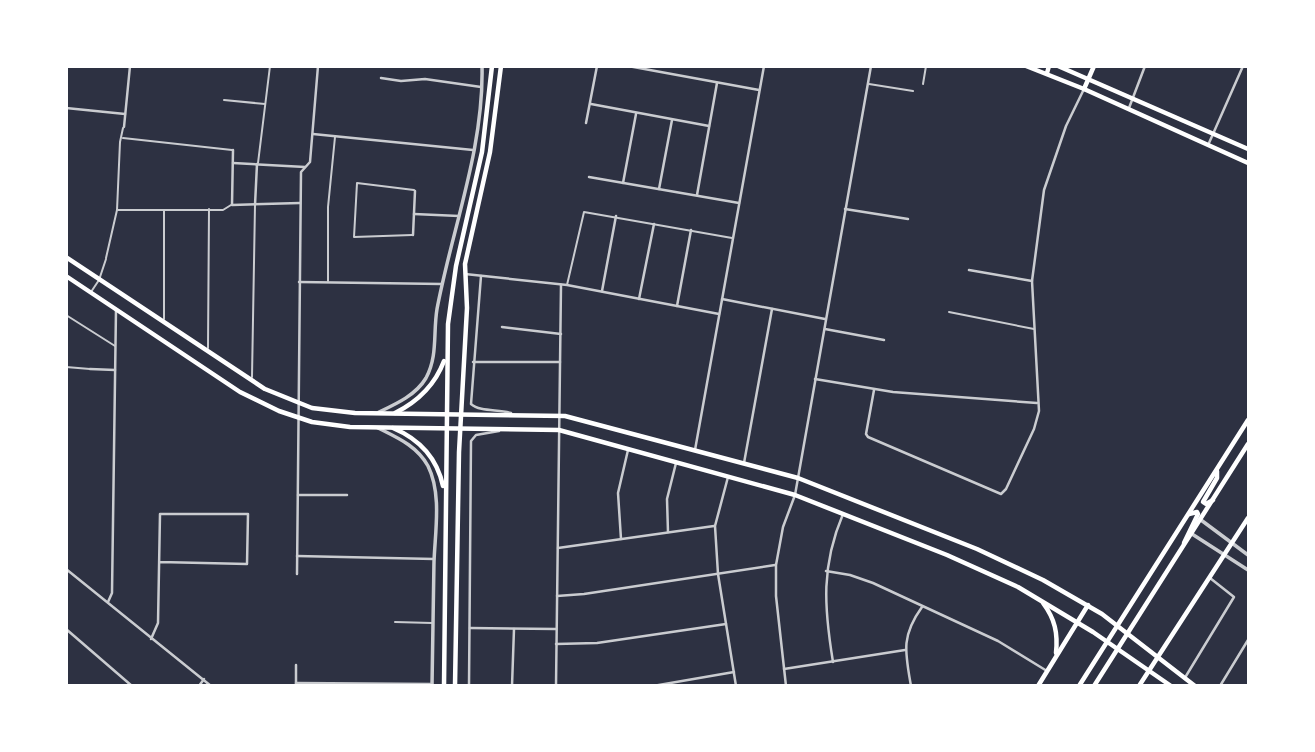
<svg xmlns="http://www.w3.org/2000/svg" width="1315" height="752" font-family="Literata,serif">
<rect width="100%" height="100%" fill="#2d3142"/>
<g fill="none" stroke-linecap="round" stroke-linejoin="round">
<g stroke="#caccd0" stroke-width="2">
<polyline points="869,84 913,91"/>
<polyline points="923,84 926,66"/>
<polyline points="567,285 584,212 732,238"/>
<polyline points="91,292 99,280 106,259"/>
<polyline points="395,622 432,623"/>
</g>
<g stroke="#caccd0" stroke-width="2">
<polyline points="224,100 265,104"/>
<polyline points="123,138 232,150"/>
<polyline points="258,163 270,66"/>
<polyline points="118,210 223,210 231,205"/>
<polyline points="412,235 354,237 357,183 414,190"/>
<polyline points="106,258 117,210 120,142 123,128"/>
<polyline points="328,281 328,207 335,137"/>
<polyline points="949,312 1034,329"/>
<polyline points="66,315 115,346"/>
<polyline points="164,319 164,210"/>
<polyline points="208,348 209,209"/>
<polyline points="66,367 90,369"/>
<polyline points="252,377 255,205"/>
</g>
<g stroke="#caccd0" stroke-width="2.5">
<polyline points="628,66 759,90"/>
<polyline points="381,78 401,81 425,79 481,87"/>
<polyline points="591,104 709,126"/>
<polyline points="66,108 125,114"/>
<polyline points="1129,108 1145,66"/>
<polyline points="586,123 597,66"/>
<polyline points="124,127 130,66"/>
<polyline points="313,134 473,150"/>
<polyline points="1209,143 1243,66"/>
<polyline points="233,150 232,205 300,203"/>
<polyline points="233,163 305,167"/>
<polyline points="589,177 739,203"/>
<polyline points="623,183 636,114"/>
<polyline points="659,189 672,120"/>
<polyline points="697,195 717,83"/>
<polyline points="255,205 257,164"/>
<polyline points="845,209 908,219"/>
<polyline points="414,214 459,216"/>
<polyline points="413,235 415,191"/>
<polyline points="969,270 1032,281"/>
<polyline points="465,274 567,285 719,314"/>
<path d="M481 276 471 404C480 412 499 409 511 413"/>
<polyline points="299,282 442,284"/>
<polyline points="602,291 616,216"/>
<polyline points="639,299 654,224"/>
<polyline points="722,299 825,319"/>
<polyline points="677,306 691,230"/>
<polyline points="502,327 561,334"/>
<polyline points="825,329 884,340"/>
<polyline points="473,362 560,362"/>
<polyline points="90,369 115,370"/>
<polyline points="815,379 893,392 1037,403"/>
<polyline points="874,390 866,434 868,437 1001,494 1006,489 1034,429 1039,411 1032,281 1044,190 1066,126 1084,89"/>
<polyline points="695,450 764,66"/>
<polyline points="744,463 772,309"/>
<polyline points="728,477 715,526 718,574 736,686"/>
<polyline points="298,495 347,495"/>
<polyline points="668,532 667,499 676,463"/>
<polyline points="621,539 618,493 628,450"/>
<polyline points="558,548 714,526"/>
<polyline points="297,556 434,559"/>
<polyline points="66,569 211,686"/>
<polyline points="826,571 850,575 873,583 998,641 1047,671"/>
<polyline points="297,574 301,172 310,162 318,66"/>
<polyline points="557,596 584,594 775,565"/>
<polyline points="108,602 112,593 116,309"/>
<polyline points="470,628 556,629"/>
<polyline points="66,629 132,686"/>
<polyline points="151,639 158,623 160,514 248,514 247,564 160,562"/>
<polyline points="556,644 597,643 726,624"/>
<path d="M833 662C824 607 821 566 843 514"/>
<polyline points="784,669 905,650"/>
<polyline points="1186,676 1234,597 1210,578"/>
<polyline points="296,683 432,684"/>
<polyline points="199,686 204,679"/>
<polyline points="296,686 296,665"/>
<polyline points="469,686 471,441 476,435 499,431"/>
<polyline points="512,686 514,629"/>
<polyline points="556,686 561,285"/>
<polyline points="653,686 734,672"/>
<polyline points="786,686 776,596 776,565 783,527 795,495 871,66"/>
<path d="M911 686C905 652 901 636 922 607"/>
<polyline points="1220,686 1248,640"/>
</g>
<g stroke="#caccd0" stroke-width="3.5">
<path d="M379 412C396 404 416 395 426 378 438 356 433 333 437 309 452 229 484 149 482 66"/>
<path d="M378 428C398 438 417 446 428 466 442 494 435 532 434 562 433 603 433 644 432 686"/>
<polyline points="1201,520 1248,555"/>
<polyline points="1192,534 1248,570"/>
</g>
<g stroke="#fff" stroke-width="4.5">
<polyline points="1026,66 1084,89 1248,163"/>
<polyline points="1058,66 1248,149"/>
<polyline points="1047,73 1049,66"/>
<polyline points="1084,89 1094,66"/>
<polyline points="66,257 265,389 312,408 355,413 565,416 798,478 977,549 1043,580 1102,614 1195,686"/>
<polyline points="66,276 240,392 279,411 312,422 350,427 559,430 795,495 947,555 1018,587 1093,632 1171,686"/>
<path d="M1043 603C1055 619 1058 633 1056 653"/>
<polyline points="1038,686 1088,605"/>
<polyline points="1139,686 1248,518"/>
</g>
<g stroke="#fff" stroke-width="4.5">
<path d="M395 413C417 402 435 385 444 361"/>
<path d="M393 428C419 439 437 458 443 486"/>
<polyline points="1213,500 1206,504 1203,502 1217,478 1217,471"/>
<polyline points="1184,543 1198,514 1197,512 1189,514"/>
<polyline points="444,686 448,324 456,266 482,152 492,66"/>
<polyline points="455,686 459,452 467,308 465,264 490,152 501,66"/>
<polyline points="1079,686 1248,420"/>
<polyline points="1094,686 1248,444"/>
</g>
</g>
<rect width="1315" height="752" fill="none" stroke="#ffffff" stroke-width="136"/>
</svg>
